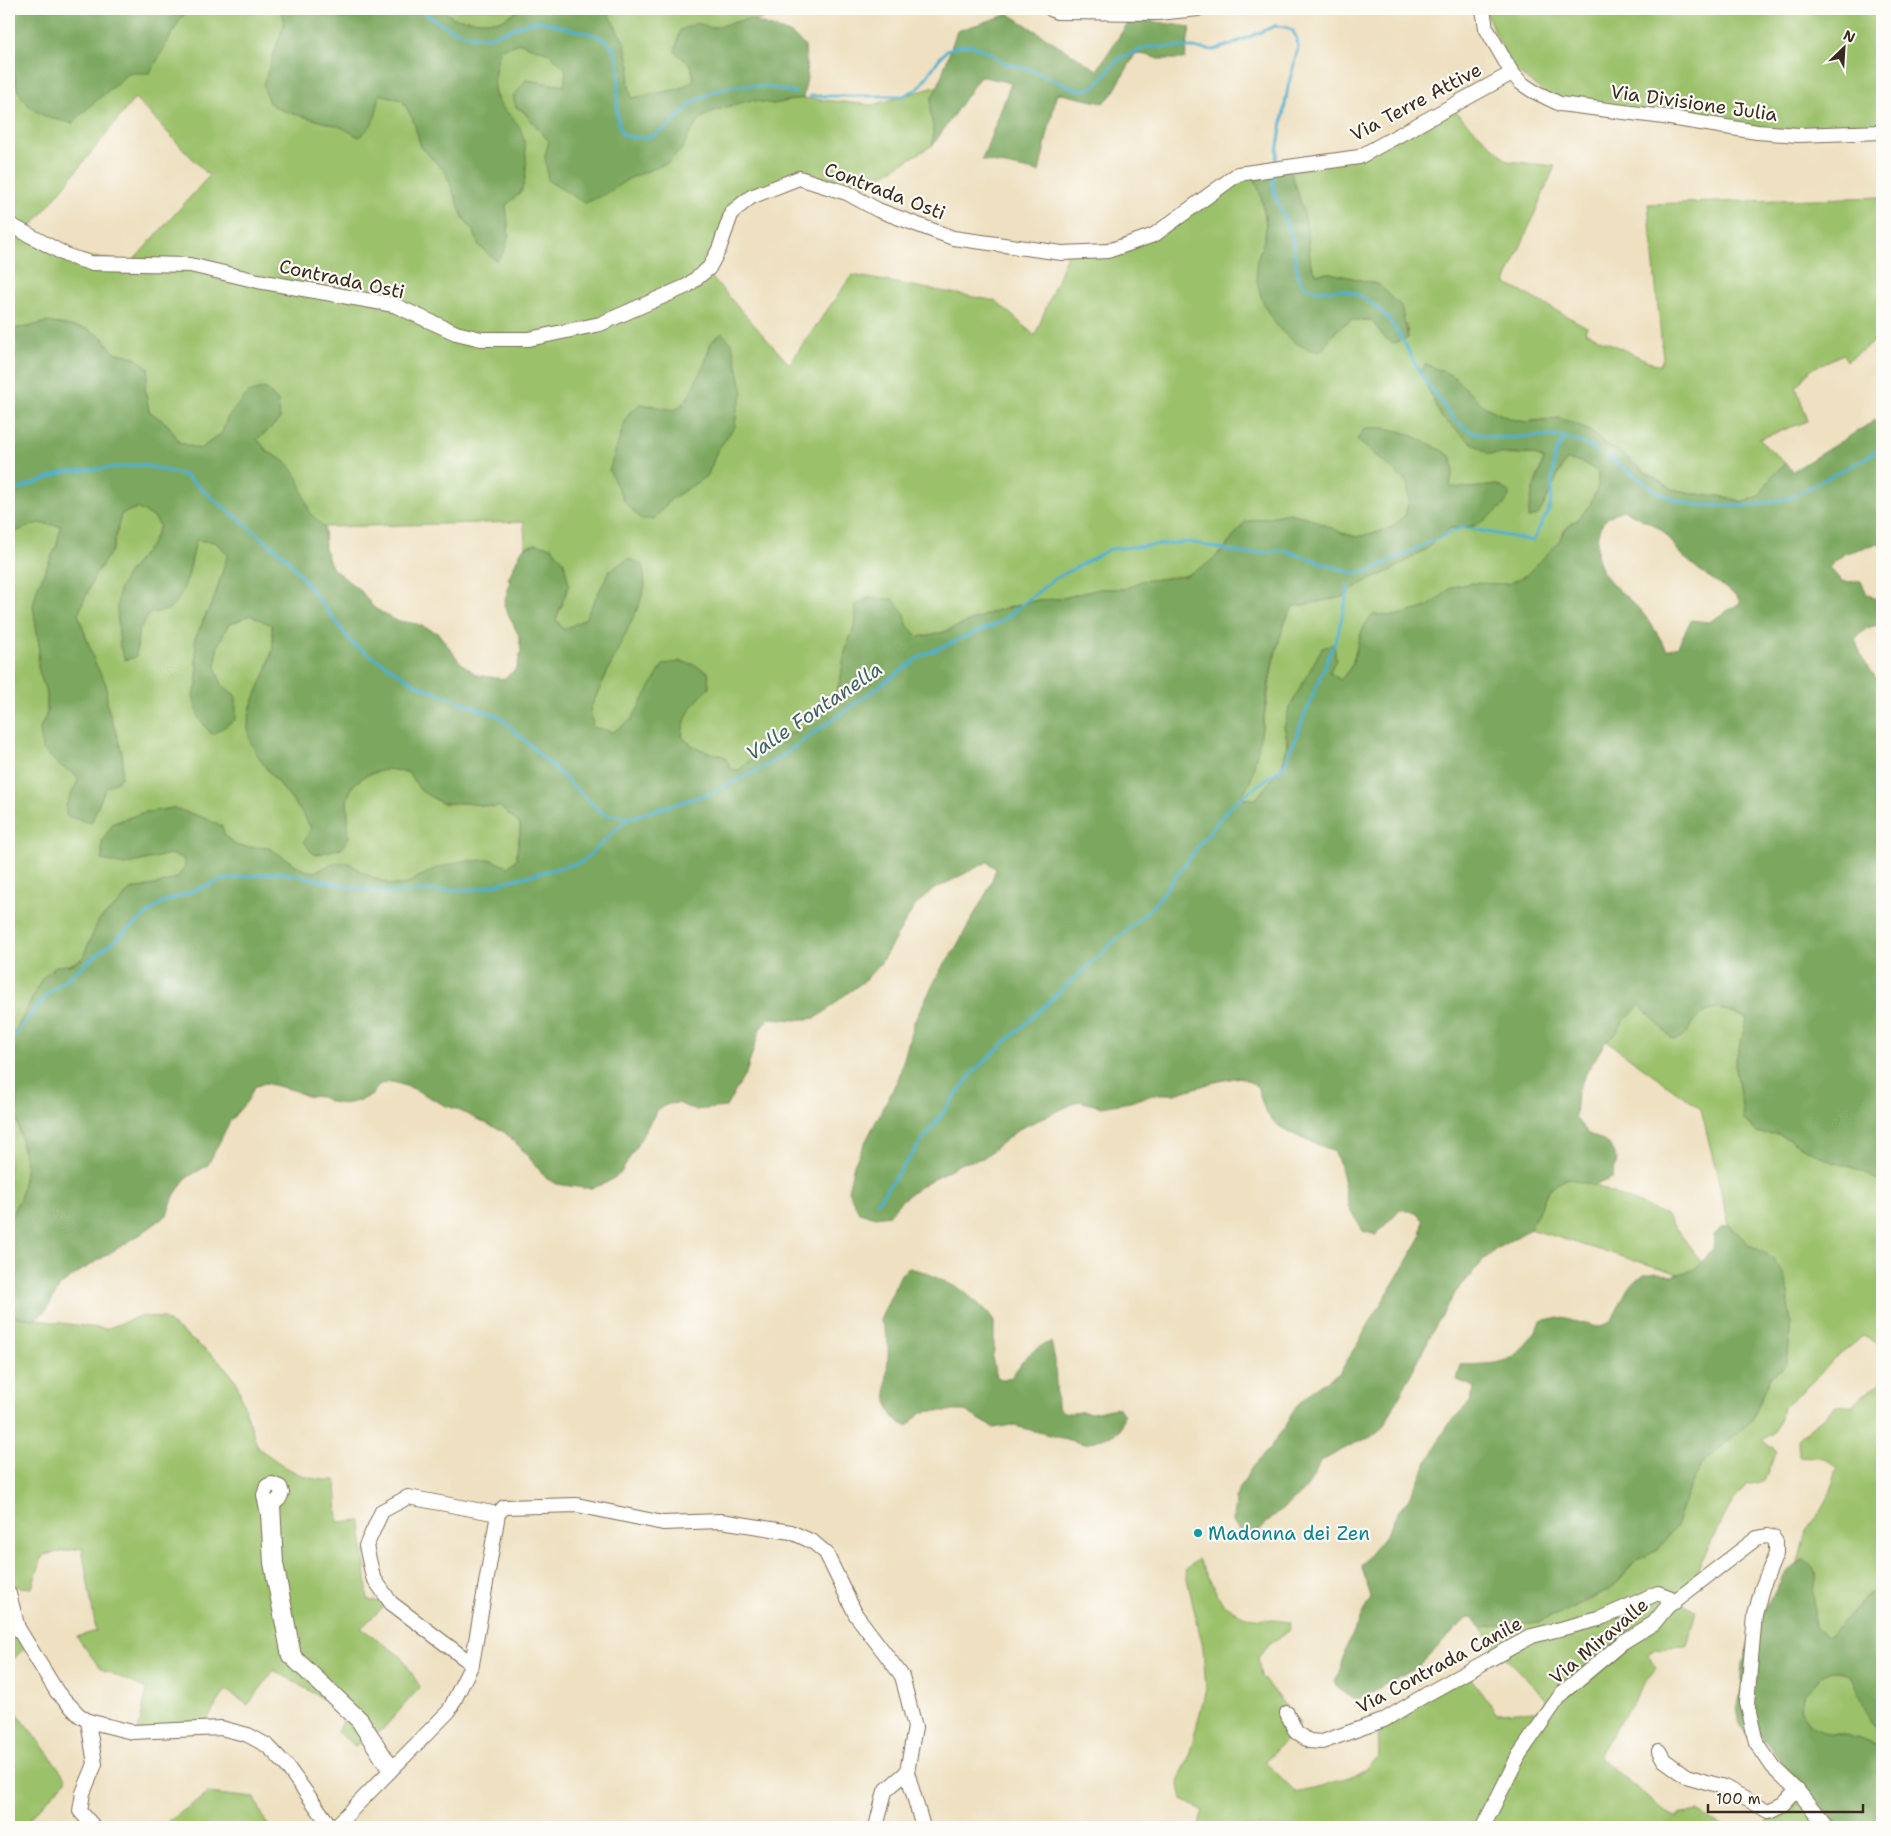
<svg xmlns="http://www.w3.org/2000/svg" width="1891" height="1836" font-family="'Shantell Sans',sans-serif">
<rect width="100%" height="100%" fill="#fdfcf7"/>
<filter id="ink" filterUnits="userSpaceOnUse"><feTurbulence type="fractalNoise" baseFrequency=".02" numOctaves="2"/><feDisplacementMap in="SourceGraphic" scale="10" xChannelSelector="R" yChannelSelector="G"/><feConvolveMatrix kernelMatrix="1 2 1 2 8 2 1 2 1" color-interpolation-filters="sRGB"/></filter>
<filter id="wash" filterUnits="userSpaceOnUse"><feTurbulence type="fractalNoise" baseFrequency=".0096" numOctaves="4" result="noise"/><feDisplacementMap in="SourceGraphic" scale="20" xChannelSelector="R" yChannelSelector="G"/><feGaussianBlur stdDeviation="1.12" result="paint"/><feColorMatrix in="noise" values="0 0 0 0 0 0 0 0 0 0 0 0 0 0 0 0 0 1.4 0 .05"/><feComposite in="paint" operator="in"/></filter>
<g filter="url(#wash)">
<rect width="100%" height="100%" fill="#eee0c0"/>
<g fill="#9bc16b" stroke="#6b7644" fill-rule="evenodd">
<path d="M190 9H281L282 10 284 25 277 44 273 59 281 110 341 127 359 137 376 114 380 94 402 100 413 119 421 147 446 173 463 217 474 232 479 246 509 236 506 205 522 191 519 126C490 97 490 88 500 49L520 43 549 53 566 70 564 86 526 80 516 107 523 111 549 141 545 156 606 194 628 179 669 162 682 149 690 133 701 118 729 105 751 100 773 104 803 98 873 105 938 86 931 100 930 111 933 126V145L851 194 796 180 735 205 705 270 789 364 852 275 996 301 1035 336 1068 252 1137 241 1252 171 1261 196 1266 226 1264 242 1258 256 1256 270 1261 295 1320 352 1338 329 1351 320H1371L1384 337 1393 343 1408 338 1407 326 1378 284 1330 273 1317 274 1311 265 1300 198 1289 167 1365 150 1449 106 1508 161 1555 166 1505 283 1587 327 1585 332 1659 366 1663 359 1648 204 1882 197V336L1847 361 1843 354 1811 369 1796 387 1808 421 1759 439 1785 463 1772 476 1759 496 1744 502 1720 496 1696 494 1672 489 1645 472 1624 455 1604 443 1591 432 1560 418 1526 422 1511 419 1485 407 1467 389 1420 371 1431 392 1508 455 1533 454 1544 459 1533 488 1528 518 1538 515C1549 497 1556 478 1566 459L1582 462 1598 472V487L1590 505 1578 519 1565 529 1558 543 1526 575 1508 584 1452 587 1428 607 1395 616 1373 615C1369 622 1362 629 1360 636 1354 655 1355 666 1340 680L1329 672 1332 668 1322 648 1284 727C1293 758 1276 777 1256 799H1239C1246 777 1256 755 1261 733 1271 688 1270 648 1293 606L1343 597 1360 584 1392 570 1426 549 1442 534 1451 528 1474 526 1497 485 1471 488 1449 487 1453 471 1452 457 1411 435 1365 428 1357 440 1407 482 1409 500 1405 516 1392 527 1379 532 1357 537 1345 534 1309 518 1289 513 1245 522 1224 549 1206 565 1185 576 1141 581 1125 589H1100L1059 599 1038 600 995 611 944 632 918 637 907 625 905 614 856 605V622L845 652 840 682 827 710 810 725 782 736 751 759 739 770 731 769 724 756C705 752 696 750 682 737 683 715 694 703 709 688L708 672 693 664 679 661 653 685 631 721 613 732 593 728 590 709 639 605 610 570 585 619 563 630 556 619 563 603 535 544 525 547 524 522 324 527 310 513 288 463 268 452 257 439 269 430 238 407 227 418 222 433 200 449 180 443 168 425 149 411 145 388 134 357 114 352 102 337 87 329 47 322 28 327 9 329V58L12 60 17 88 73 123C89 104 110 91 128 73L150 72 182 16ZM135 98 209 176 131 263 71 254 28 231ZM711 342 743 393 737 409 735 426 717 451 708 475 670 500 654 519 640 518 624 501 618 487 620 435 630 412 650 405 664 409 676 410C695 394 704 366 711 342Z"/>
<polygon points="441,9 521,9 500,21 477,21 453,18"/>
<polygon points="606,9 783,9 757,21 748,19 711,28 697,23 691,65 694,80 679,89 632,98 628,82 630,66"/>
<polygon points="1484,9 1882,9 1882,131 1805,134 1551,98 1512,68"/>
<path d="M137 508 155 518 160 526 151 545 128 573 120 630V647L136 657 138 632 150 613 166 610 188 578 196 540 215 542 228 554 214 599 203 620 195 658 197 670V686L193 696H236L222 685 216 670 217 647 228 625 250 615 272 625 273 647 265 675 250 708 265 767 304 815 311 828 314 855 342 848 349 837 347 799 353 785 366 775 388 769 408 772 421 791 441 803H466L494 807 499 806 520 824C521 837 516 847 517 859L508 867 491 860 420 876 405 885H391L365 874 349 863H334L315 872 304 870 281 856 237 846 225 836 173 808 142 813 113 823 102 842 124 865 170 854 183 858 186 866 177 878 159 884 130 890 118 904 99 920 82 959 70 965 56 966 43 977 21 1021 13 1035 9 1037V534L38 523 61 526 57 545 38 586 33 606 39 645 38 668 47 695V713L40 729 59 765 73 773 99 804 105 789 123 761 121 749 107 705 106 684 95 663 78 614 95 575 113 549 121 514Z"/>
<path d="M1640 1005 1673 1040C1686 1036 1686 1033 1693 1023 1708 1001 1729 1010 1747 1019L1735 1063 1744 1119 1757 1133 1778 1134 1832 1162 1851 1167 1882 1182V1346L1863 1336 1833 1359 1811 1383 1785 1406 1774 1433 1762 1439 1777 1451 1764 1481 1746 1485 1732 1503 1720 1524 1699 1566 1683 1603 1696 1611 1687 1646 1654 1648 1649 1655 1656 1667 1597 1756 1648 1797 1657 1807 1677 1818V1815L1697 1811 1726 1827H1198L1203 1811 1182 1800 1178 1781 1188 1760 1206 1689 1203 1648 1185 1570 1198 1559 1223 1604 1245 1617 1291 1622 1289 1631 1270 1643 1258 1658 1261 1676 1300 1724 1265 1762 1295 1791 1294 1793 1322 1787 1365 1771 1379 1756 1378 1727 1464 1669 1497 1713 1537 1711 1546 1699 1497 1649 1481 1628 1539 1622 1561 1613 1609 1591 1637 1560 1658 1550 1684 1504 1691 1484 1701 1465 1752 1420 1771 1376 1787 1364 1791 1322 1788 1306 1789 1294 1773 1258 1750 1245 1729 1225 1701 1109 1606 1041 1614 1036 1623 1022Z"/>
<polygon points="9,1084 18,1095 16,1112 26,1166 21,1196 9,1220"/>
<polygon points="1568,1178 1596,1186 1666,1215 1702,1263 1695,1269 1680,1274 1530,1229 1549,1188"/>
<path d="M9 1315 16 1317 106 1329 140 1316 163 1318 221 1362 236 1381 258 1448C286 1467 301 1482 336 1480L338 1522 361 1521 368 1600 388 1603 361 1628 402 1657 420 1687 383 1729 355 1746 337 1732 347 1713 274 1670 248 1705 226 1690 204 1724 138 1732 147 1689 101 1669 77 1637 96 1631 82 1548 43 1555 32 1588 9 1586Z"/>
<path d="M1882 1381V1585L1866 1596 1832 1635 1827 1637 1816 1627C1814 1616 1813 1606 1813 1595 1814 1577 1821 1571 1804 1559L1798 1563 1806 1531 1816 1518 1827 1498 1838 1468 1824 1458 1799 1456 1798 1439 1836 1406 1852 1405Z"/>
<polygon points="9,1598 27,1645 9,1664"/>
<path d="M1832 1671C1863 1671 1859 1701 1871 1722 1873 1726 1879 1730 1882 1733V1748L1872 1743 1843 1735 1828 1734 1811 1725 1800 1708 1803 1696 1823 1675Z"/>
<polygon points="9,1702 67,1779 22,1827 9,1827"/>
<polygon points="208,1793 255,1798 265,1821 270,1827 165,1827 165,1824"/>
<path d="M1798 1795 1824 1818 1843 1827H1765L1770 1816C1784 1815 1790 1805 1798 1795Z"/>
</g>
<g fill="#7ca75f" stroke="#5c683e" fill-rule="evenodd">
<path d="M9 9H190L182 16 150 73H128C110 91 89 104 73 123 48 119 27 113 17 87 14 79 14 68 12 60L9 58Z"/>
<path d="M281 9H441L453 18 477 21H500L521 9H606L625 44 630 66 628 82 632 98 679 89 694 80 691 65 675 52 680 30 697 23 711 28 748 19 790 33 805 46 807 78 803 98 773 104 751 100 713 111 701 118 690 133 682 149 669 162 628 179 606 194 585 203 548 181 545 156 549 141 523 111 516 107 513 97 526 80 564 86 566 70 549 53 520 43 500 49C497 61 491 82 495 95 499 108 511 114 518 125 527 137 529 175 522 189 519 195 511 201 506 205 508 225 513 247 496 261L479 246 474 232 463 217 446 173 421 147 413 119 402 100 380 94C376 114 376 124 359 137L341 127 281 110 269 103 263 85 284 25Z"/>
<polygon points="1009,14 1097,70 1131,18 1190,27 1185,59 1158,59 1147,55 1135,54 1112,95 1103,103 1057,93 1039,172 982,160 1011,83 980,76 933,145 933,126 930,111 931,100 938,86 957,31"/>
<path d="M1289 167 1306 221 1311 265 1317 274 1330 273 1378 284 1401 306 1408 338 1393 343 1384 337 1371 320H1351L1338 329 1320 352C1283 347 1258 307 1256 271 1255 255 1267 242 1266 226 1266 207 1258 188 1252 171Z"/>
<path d="M47 322 87 329 102 337 114 352 134 357 149 368 145 388 149 411 168 425 180 443 200 449 222 433 227 418 248 393 265 388 278 401 280 419 269 430 257 439 268 452 288 463 298 478 310 513 324 527 325 548 329 561 333 569 361 591 373 607 394 620 417 624 438 633 460 662 477 675 504 679 517 668 521 651 519 636 504 605 510 580 508 579 522 549 535 544 552 547 564 562 569 585 556 619 563 630 585 619 610 570 628 559 643 565 645 586 639 605 590 709 593 727 613 732 631 720 663 665C685 659 688 662 708 672L709 688C694 703 683 715 682 737 696 750 706 752 724 756L731 769 739 770 751 759 782 736 810 725 827 710 840 682 845 652 856 622V605L867 598 893 599 905 614 907 625 919 637 944 632 995 611 1038 600 1059 599 1100 589H1125L1141 581 1185 576 1206 565 1224 549 1245 522 1289 513 1309 518 1345 534 1357 537 1379 532 1392 527 1405 516 1409 500 1407 482 1357 440 1365 428C1399 425 1424 440 1452 457L1453 471 1450 487 1471 488 1497 485 1511 493 1504 505 1487 519 1474 526 1451 528 1442 534 1426 549 1392 570 1360 584 1343 597 1293 607 1285 621 1271 669 1261 734 1251 780 1240 799H1256L1283 765 1288 739 1284 727 1289 708 1322 648 1334 644 1336 660 1329 672 1340 680C1362 661 1352 635 1373 615L1395 616 1428 607 1452 587 1471 583 1508 584 1526 575 1558 543 1565 529 1578 519 1590 505 1598 486V472L1582 462 1566 460C1555 478 1549 497 1538 515L1528 518C1529 495 1539 480 1544 459L1533 454H1489L1469 441 1441 417 1420 371 1426 364 1453 376 1485 407 1511 419 1526 422 1560 418 1578 425 1591 432 1604 443 1624 455 1645 472 1672 489 1696 494 1720 496 1744 502 1759 496 1772 476 1785 463 1793 471 1882 416V542L1844 554 1829 567 1842 582 1861 581 1867 594 1882 602 1881 624 1867 628 1855 639 1862 658 1878 681 1882 679V1182L1851 1167 1832 1162 1778 1134 1757 1133 1744 1119 1735 1063 1747 1019C1729 1010 1712 1003 1696 1019 1685 1030 1691 1035 1673 1040L1640 1005 1623 1022 1614 1036 1606 1041 1587 1072 1577 1092 1575 1117 1587 1133 1609 1144 1617 1160 1612 1178 1594 1186 1568 1178 1549 1188 1530 1229 1496 1249 1484 1260 1456 1292 1435 1327 1384 1426 1371 1437 1351 1445 1320 1462C1309 1492 1298 1496 1275 1515 1260 1527 1265 1532 1244 1538L1233 1522 1235 1498 1250 1470 1268 1450 1284 1428 1296 1406 1320 1384 1339 1374 1421 1237 1423 1221 1416 1213 1400 1209 1376 1235 1363 1231 1349 1208 1340 1165 1334 1151C1313 1142 1278 1133 1266 1112 1262 1105 1260 1094 1257 1086L1240 1077 1215 1082 1175 1094H1156L1130 1102 1102 1107 1079 1101 1019 1129 983 1158 960 1164 924 1184 902 1200 889 1215 875 1217 859 1212 848 1191 854 1164 899 1077 914 1022 941 969 955 949 989 888 996 869 987 862 931 891 915 906 880 964 863 982 842 997 830 1008 816 1018 795 1020 769 1018 760 1029 746 1073 726 1107 694 1110 678 1103 668 1104 657 1110 621 1173 608 1182 593 1188H583L557 1184 547 1179 520 1147 504 1132 456 1109 444 1105 412 1088 393 1082 380 1084 371 1096 358 1101 344 1104 331 1102 321 1097 306 1096 293 1090 265 1083 254 1087 248 1100 230 1121 208 1165 185 1179 174 1196 167 1215 141 1234 79 1272 61 1285 46 1310 37 1319 16 1317 9 1315V1264L11 1251 9 1245V1220L21 1196 26 1166 16 1112 18 1095 9 1084V1037L13 1034 21 1021 43 977 56 966 70 965 82 959 99 920 118 904 130 890 159 884 177 878 185 866 183 858 170 854 124 865 102 860V842L113 824 142 813 173 808 202 817 222 826 225 836 237 846 269 848 304 870 315 872 334 863H349L365 874 391 885H405L434 869 462 861 491 860 508 867 517 859C516 847 521 837 520 824L499 806 494 807 466 803H442L421 791 408 772 388 769 366 775 353 785 347 799 349 837 342 848 314 855 304 842 311 828C295 797 266 775 251 743 238 714 269 677 273 648 274 641 272 632 272 625L250 615 228 625 217 647 216 670 222 685 236 696V719L212 735 199 718 193 696 197 686V670L195 638 214 599 228 554 215 542 196 540C191 559 186 602 165 611 161 612 155 612 150 613L138 632 136 657 125 660 120 647 117 610 119 590 128 573 151 545 160 526 155 518 137 508 121 514 113 549 95 575 78 614 95 663 106 684 107 705 121 749 123 761 121 778 105 789 91 823 66 816V805L78 780 73 773 59 765 42 749 40 729 47 713V695L38 668 39 645 33 606 38 586 57 545 61 526 38 523 9 534V329L28 327ZM1624 510 1659 528 1670 539 1681 555 1703 573 1737 596 1740 603 1709 622 1691 620 1678 646 1667 650C1659 636 1651 623 1641 611 1628 597 1611 586 1601 569 1598 564 1597 557 1597 551 1596 529 1602 516 1624 510Z"/>
<polygon points="722,333 732,343 743,393 737,409 735,426 717,451 708,475 670,500 654,519 641,519 624,501 609,470 625,422 630,412 640,404 675,410 686,402 706,360 711,342"/>
<path d="M1729 1225 1750 1245 1773 1258 1784 1275 1789 1294 1788 1306 1791 1322 1787 1364 1771 1376 1752 1420 1701 1465 1691 1484 1676 1526 1658 1550 1637 1560 1609 1591 1586 1600 1561 1613 1539 1622 1481 1628 1474 1618 1466 1619 1420 1665 1356 1701 1338 1689 1334 1681 1341 1671 1344 1652 1371 1597 1361 1565 1386 1535 1398 1512 1407 1501 1442 1435 1452 1420 1470 1402 1475 1387 1457 1380 1461 1365C1481 1364 1507 1366 1521 1350 1529 1342 1535 1330 1541 1321L1558 1317 1598 1327 1611 1322 1628 1288 1644 1274 1657 1272 1672 1276 1695 1269 1713 1250 1714 1235 1722 1227Z"/>
<path d="M909 1268 925 1272 962 1290 989 1313 994 1322V1350L992 1358 997 1377 1004 1380 1012 1377C1021 1361 1032 1348 1051 1342L1055 1360 1057 1407C1065 1414 1069 1414 1079 1412 1083 1411 1087 1413 1091 1413 1101 1412 1109 1408 1119 1408L1124 1415 1119 1431 1111 1436 1085 1444 1011 1425 994 1428 965 1411H929L920 1414 908 1426C875 1418 890 1370 888 1346 888 1337 884 1328 880 1320L901 1274Z"/>
<path d="M1804 1559C1821 1571 1814 1577 1813 1594 1813 1606 1814 1616 1816 1627L1827 1637 1832 1635 1866 1596 1882 1585V1733L1871 1723 1853 1678 1842 1671H1832L1823 1675 1803 1696 1800 1708 1811 1725 1828 1734 1858 1738 1882 1748V1827C1870 1827 1855 1830 1843 1827 1816 1821 1782 1763 1766 1740L1748 1737 1741 1726 1738 1706 1741 1691 1743 1661 1758 1614 1766 1609 1783 1576Z"/>
</g>
<g fill="none" stroke-linecap="round" stroke-linejoin="round">
<g stroke="#50b0cf" stroke-width="3">
<path d="M419 9C436 22 462 38 485 37 501 36 516 25 532 22 544 20 554 25 566 28 584 33 606 33 615 52 627 77 608 107 623 135 628 136 633 138 638 138 663 140 678 113 695 102 702 97 712 92 720 90 744 82 771 87 796 93"/>
<polyline points="810,96 903,96 919,88 939,59 947,50 959,46 970,45 992,54 1004,63 1031,70 1072,88 1083,90 1094,87 1119,59 1148,47 1181,47 1214,50 1230,45 1275,26 1286,27 1293,31 1297,39 1298,48 1288,87 1275,164"/>
<path d="M1274 173C1270 197 1285 215 1292 237 1295 249 1295 272 1301 282 1309 294 1327 289 1340 290 1348 290 1361 296 1368 301 1395 318 1405 347 1420 373 1425 382 1432 390 1438 398 1447 410 1455 423 1469 430 1512 450 1552 420 1597 452"/>
<polyline points="1609,458 1658,492 1675,500 1696,505 1752,506 1789,498 1866,458 1882,446"/>
<polyline points="9,493 64,472 143,465 184,475 286,557 353,644 417,685 500,717 603,814 629,818"/>
<polyline points="9,1042 49,993 160,904 222,880 280,872 381,893 478,889 582,862 629,818 712,793 772,763 923,655 1001,622 1053,580 1110,549 1189,542 1246,554 1284,550 1352,573 1369,571 1462,527 1533,541 1550,507 1555,454 1566,437"/>
<polyline points="877,1202 974,1071 1153,906 1228,808 1284,766 1338,634 1349,586"/>
</g>
</g>
</g>
<g filter="url(#ink)">
<g fill="none" stroke-linecap="round" stroke-linejoin="round">
<defs>
<g id="minor">
<polyline points="1051,9 1057,12 1158,13 1198,9"/>
<polyline points="1483,9 1486,28 1512,73 1521,83 1533,91 1560,104 1664,117 1757,132 1798,135 1882,132"/>
<polyline points="9,224 68,256 90,263 190,265 258,281 394,305 456,333 481,339 529,339 600,324 687,286 709,268 719,249 732,212 751,197 799,178 847,193 878,210 953,238 1062,253 1108,251 1154,235 1238,174 1359,157 1512,73"/>
<polyline points="9,1594 18,1628 57,1692 79,1715 88,1721 132,1732 221,1728 248,1735 268,1746 286,1765 331,1827"/>
<polyline points="472,1664 391,1603 373,1577 366,1546 382,1511 408,1497 498,1514"/>
<polyline points="1287,1713 1296,1732 1309,1741 1322,1742 1384,1720 1427,1694 1532,1636 1599,1619 1658,1593 1669,1597 1675,1602"/>
<polyline points="88,1721 95,1764 83,1793 80,1811 94,1827"/>
<polyline points="1659,1751 1664,1760 1686,1776 1724,1787 1769,1811 1784,1804 1797,1790"/>
<polyline points="390,1771 358,1721 289,1656 271,1563 268,1514 264,1495 267,1486 272,1484 280,1487 282,1493 279,1499 273,1504 276,1563 294,1656 361,1719 392,1768"/>
<polyline points="335,1827 449,1711 472,1664 498,1514 504,1507 577,1505 663,1523 721,1521 791,1532 813,1542 826,1553 856,1615 902,1676 915,1727 907,1772 923,1827"/>
<polyline points="876,1827 885,1791 907,1772"/>
<polyline points="1483,1827 1519,1755 1562,1693 1623,1642 1654,1623 1667,1607 1757,1538 1767,1536 1773,1538 1776,1542 1776,1554 1762,1588 1755,1615 1747,1703 1756,1742 1773,1767 1797,1790 1827,1827"/>
</g>
</defs>
<use href="#minor" stroke="#7a6a57" stroke-width="16"/>
<use href="#minor" stroke="#fff" stroke-width="14"/>
</g>
</g>
<circle fill="#0f9aa8" stroke="#fdfcf7" stroke-width="2" cx="1198" cy="1533" r="5"/>
<g text-anchor="middle" dominant-baseline="central" stroke-width="4.5" stroke-linejoin="round" paint-order="stroke">
<g font-size="19" fill="#3b2a1e" stroke="#fdfcf7">
<text transform="translate(1416 102) rotate(-28)">Via Terre Attive</text>
<text transform="translate(1694 103) rotate(8)">Via Divisione Julia</text>
<text transform="translate(885 191) rotate(21)">Contrada Osti</text>
<text transform="translate(342 279) rotate(12)">Contrada Osti</text>
<text transform="translate(1599 1641) rotate(-40)">Via Miravalle</text>
<text transform="translate(1439 1665) rotate(-28)">Via Contrada Canile</text>
</g>
<g font-size="19" fill="#0d838f" stroke="#fdfcf7" text-anchor="start">
<text x="1208" y="1533">Madonna dei Zen</text>
</g>
<g font-size="20" font-style="italic" fill="#436065" stroke="#fdfcf7">
<text transform="translate(814 711) rotate(-34)">Valle Fontanella</text>
</g>
</g>
<rect width="1891" height="1836" fill="none" stroke="#fdfcf7" stroke-width="30"/>
<g transform="translate(1844 48) rotate(25)" stroke="#fdfcf7" stroke-width="4" paint-order="stroke">
<path d="M0-4L9 19L0 12L-9 19Z" fill="#3b2a1e"/>
<text y="-8" font-size="14" font-weight="bold" text-anchor="middle" fill="#3b2a1e">N</text>
</g>
<path d="M1708 1804v8h155v-8" fill="none" stroke="#3b2a1e" stroke-width="2.5"/>
<text x="1716" y="1804" font-size="15" fill="#3b2a1e" stroke="#fdfcf7" stroke-width="4" paint-order="stroke">100 m</text>
</svg>
